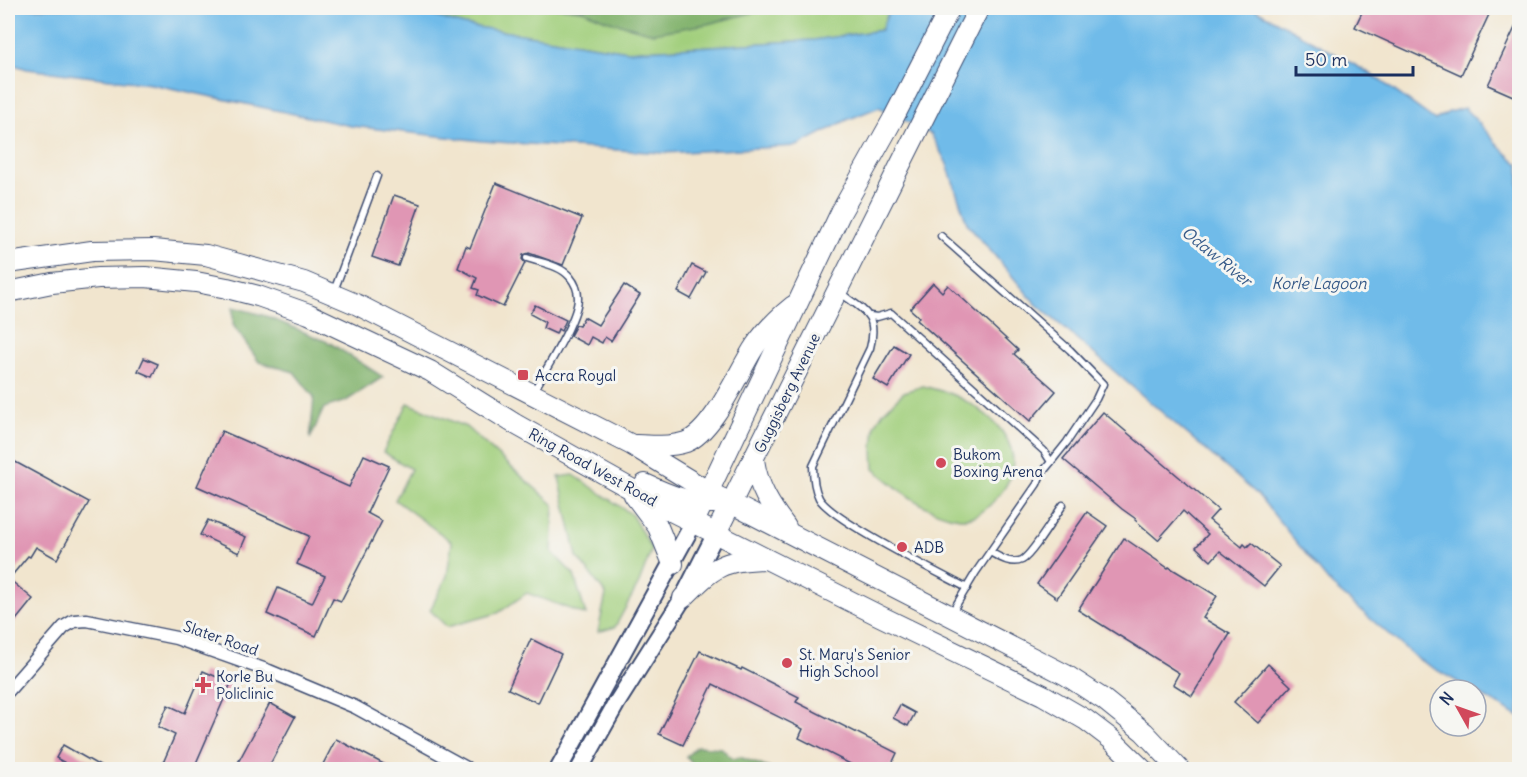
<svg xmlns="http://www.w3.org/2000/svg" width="1527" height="777" font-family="Delius,sans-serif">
<rect width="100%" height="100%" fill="#f6f6f2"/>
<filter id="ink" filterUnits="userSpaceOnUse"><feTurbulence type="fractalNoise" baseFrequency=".0167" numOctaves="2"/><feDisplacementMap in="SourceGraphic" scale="12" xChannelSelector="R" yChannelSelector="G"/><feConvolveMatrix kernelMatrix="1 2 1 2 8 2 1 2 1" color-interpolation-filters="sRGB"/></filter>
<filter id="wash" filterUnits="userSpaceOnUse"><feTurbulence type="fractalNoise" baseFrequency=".008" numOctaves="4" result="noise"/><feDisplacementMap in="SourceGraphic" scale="24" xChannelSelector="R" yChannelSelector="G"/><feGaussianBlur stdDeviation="1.35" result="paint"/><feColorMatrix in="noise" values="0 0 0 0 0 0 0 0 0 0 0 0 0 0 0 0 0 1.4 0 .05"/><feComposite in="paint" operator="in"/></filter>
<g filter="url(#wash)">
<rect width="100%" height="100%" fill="#f1e5ce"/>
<g fill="#a2cf7d" stroke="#5e7f6e" stroke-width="1.5">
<polygon points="405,8 915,8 888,13 881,30 814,40 628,51 464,25"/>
<path d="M923 386C933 389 944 391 954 395 1000 417 1038 458 992 503 983 512 974 519 960 518 928 515 898 489 874 469L873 449 875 425 884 411 904 392Z"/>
<polygon points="408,403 466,427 554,505 552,552 574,575 586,615 527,593 498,613 447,627 430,610 447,576 452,542 395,500 411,469 383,452"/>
<polygon points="574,475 631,514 652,549 639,583 615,627 598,632 606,594 577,557 559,477"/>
</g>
<g fill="#81b26c" stroke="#4e7065" stroke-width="1.5">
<polygon points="564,8 760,8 759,11 707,24 653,33 606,20 582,10"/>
<polygon points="233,307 266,316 330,343 383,377 346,401 324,408 310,439 314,397 294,372 259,362 233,325"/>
<polygon points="697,746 721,748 733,759 740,757 771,769 697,769 686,757"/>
</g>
<path fill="#70bbe9" stroke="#4675a4" stroke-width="1.5" d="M8 8H405L464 25 628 51 814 40 881 30 888 13 915 8H1253L1371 74 1435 120 1449 112 1464 108C1485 127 1497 148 1519 164V717L1476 692V690H1472L1419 660 1332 586 1258 495 1035 303 967 223 947 164 931 134 879 107 847 120 797 146 663 153 482 141 351 126 151 84 27 69 8 63Z"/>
<g id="blocks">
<g fill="#e096b4">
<polygon points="1364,8 1492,8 1461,75 1355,27"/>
<polygon points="1520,17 1520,99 1488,85"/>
<polygon points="496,183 582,218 563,265 529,253 523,255 522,259 525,263 503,307 477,295 479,290 473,288 477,278 458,268 466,246 470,248"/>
<polygon points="394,195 420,204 398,266 372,257"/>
<polygon points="692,265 706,272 691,299 678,292"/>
<polygon points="933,283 942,292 948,285 1018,350 1014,354 1056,391 1030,421 917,320 919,317 910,309"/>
<polygon points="624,285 640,295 611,341 605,337 602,343 591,337 587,345 570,336 576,325 579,326 584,317 598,325"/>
<polygon points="535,305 566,320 561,331 558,329 556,334 543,328 545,322 530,314"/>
<polygon points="894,345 909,354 888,388 873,379"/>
<polygon points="144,358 158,364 152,377 138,371"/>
<polygon points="1103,412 1218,510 1209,520 1242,547 1244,544 1247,547 1251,543 1280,566 1264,586 1220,551 1211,561 1196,547 1208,534 1183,511 1158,540 1135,520 1136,519 1122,509 1063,459"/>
<polygon points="222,431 349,487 364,455 389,466 367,513 382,521 341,601 333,598 316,636 267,614 278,588 312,603 325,576 297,564 309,536 197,486"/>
<polygon points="8,458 89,502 57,559 36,547 30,557 28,556 9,579 33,599 8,630"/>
<polygon points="1087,512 1107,526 1057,598 1037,584"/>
<polygon points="208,520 246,537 239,553 200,535"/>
<polygon points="1124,538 1168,568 1169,567 1217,596 1203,618 1230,634 1192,696 1173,684 1179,673 1078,610"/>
<polygon points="531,639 561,654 538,703 508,689"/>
<polygon points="700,651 741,670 742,668 799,697 796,702 897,753 889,770 862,770 799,738 803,729 713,684 683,745 659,734"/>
<polygon points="1268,664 1291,686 1258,723 1234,702"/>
<polygon points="203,671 231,683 193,770 160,770 175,735 158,727 168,705 185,713"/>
<polygon points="270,703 295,717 267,770 234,770"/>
<polygon points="900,705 915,713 908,726 893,718"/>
<polygon points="336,739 395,770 320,770"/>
<polygon points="63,745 107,770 78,770 56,758"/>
</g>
</g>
</g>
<g filter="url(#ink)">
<use href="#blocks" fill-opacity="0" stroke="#3b4a6f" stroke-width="1.5"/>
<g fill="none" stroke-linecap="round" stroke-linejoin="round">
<defs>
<g id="service">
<polyline points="941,236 1070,350 1103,384 1096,399 1067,442 1051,462"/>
<path d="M527 258C541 263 560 265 570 277 575 283 578 290 578 298 578 320 545 370 534 391"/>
<polyline points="334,291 377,176"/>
<path d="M839 292C863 310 879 314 870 348L813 466C813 476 814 488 819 498 831 520 939 573 967 588"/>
<polyline points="870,316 877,317 891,313 1044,451 1051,462 1041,474 1037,484 976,572 952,612"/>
<path d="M990 552C999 557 1011 565 1022 560 1032 555 1055 516 1063 505"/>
</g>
<polyline id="minor" points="8,691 64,627 74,621 87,620 176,638 269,671 355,707 470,770"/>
<g id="secondary">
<polyline points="558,770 694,522"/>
<polyline points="579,770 616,704 683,598 716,533"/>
</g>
<g id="primary">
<polyline points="8,263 92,251 153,250 206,255 304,282 358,305 632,445 709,492 1066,675 1103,699 1144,732 1180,770"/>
<polyline points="8,292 52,283 98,278 145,277 196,282 227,288 258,296 309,314 430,371 515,424 667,509 880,616 1043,695 1086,720 1111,739 1143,770"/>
<path d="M636 445C652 446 670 447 686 442 714 431 739 370 755 346 766 330 778 318 793 306"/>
<path d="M754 460C758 487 770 506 786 527"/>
<path d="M645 484C667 494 690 504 714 503"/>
<polyline points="634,495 658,527 673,564"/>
<polyline points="694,522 841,212 893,119 950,8"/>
<path d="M716 533C805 358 890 182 979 8"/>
<path d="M683 598C714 567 721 560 766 559"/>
</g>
</defs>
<use href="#service" stroke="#3b4a6f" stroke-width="9"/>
<use href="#minor" stroke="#3b4a6f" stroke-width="15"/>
<use href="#secondary" stroke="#3b4a6f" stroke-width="20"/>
<use href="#primary" stroke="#3b4a6f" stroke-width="22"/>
<use href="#service" stroke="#fff" stroke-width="6"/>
<use href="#minor" stroke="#fff" stroke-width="12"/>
<use href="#secondary" stroke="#fff" stroke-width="16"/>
<use href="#primary" stroke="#fff" stroke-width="20"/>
</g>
</g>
<g fill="#d1495b" stroke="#f6f6f2" stroke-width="2">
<rect x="517" y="369" width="12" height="12" rx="3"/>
<circle cx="941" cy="463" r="6"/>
<circle cx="902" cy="547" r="6"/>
<circle cx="787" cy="663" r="6"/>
<path d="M200 676h6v6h6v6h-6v6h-6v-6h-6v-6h6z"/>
</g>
<g text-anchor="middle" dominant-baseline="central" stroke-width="6" stroke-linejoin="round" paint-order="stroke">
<g font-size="15" fill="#1b2f5e" stroke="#f6f6f2" text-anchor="start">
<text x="535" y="375">Accra Royal</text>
<text x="953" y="454">Bukom<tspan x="953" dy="17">Boxing Arena</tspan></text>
<text x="914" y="547">ADB</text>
<text x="799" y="654">St. Mary's Senior<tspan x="799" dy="17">High School</tspan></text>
<text x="216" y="676">Korle Bu<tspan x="216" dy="17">Policlinic</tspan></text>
</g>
<g font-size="15" fill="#1b2f5e" stroke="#f6f6f2">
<text transform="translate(787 393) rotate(-64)">Guggisberg Avenue</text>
<text transform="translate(593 467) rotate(29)">Ring Road West Road</text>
<text transform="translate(221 638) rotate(19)">Slater Road</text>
</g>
<g font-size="16" font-style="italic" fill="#355988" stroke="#f6f6f2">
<text transform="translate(1217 256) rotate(39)">Odaw River</text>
<text x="1319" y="283">Korle Lagoon</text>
</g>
</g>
<rect width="1527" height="777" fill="none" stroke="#f6f6f2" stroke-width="30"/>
<g transform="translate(1458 708) rotate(310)"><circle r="28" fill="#f6f6f2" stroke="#9ea6b7" stroke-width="1.5"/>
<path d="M0-4.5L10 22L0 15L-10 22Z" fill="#d1495b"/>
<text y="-9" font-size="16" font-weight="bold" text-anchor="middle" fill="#1b2f5e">N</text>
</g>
<path d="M1296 66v9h117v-9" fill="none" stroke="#1b2f5e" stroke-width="3"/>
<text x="1305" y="66" font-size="18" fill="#1b2f5e" stroke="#f6f6f2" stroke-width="4.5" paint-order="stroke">50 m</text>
</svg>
